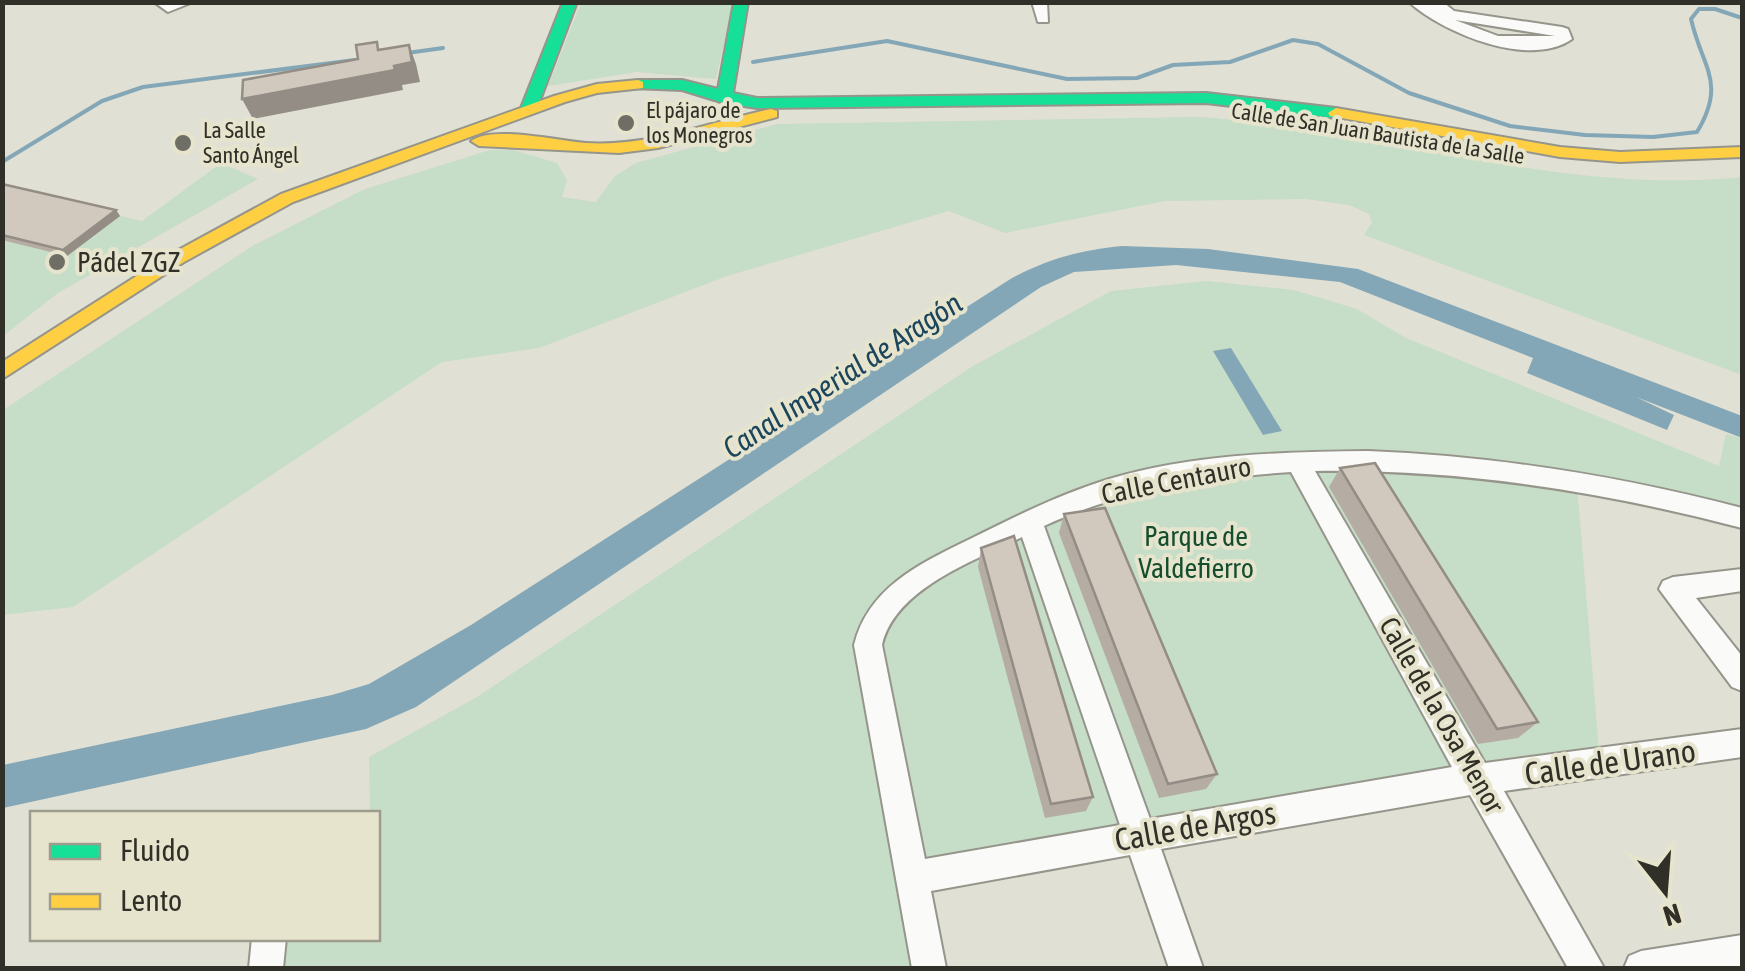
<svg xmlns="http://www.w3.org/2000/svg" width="1745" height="971" font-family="'Asap Condensed',sans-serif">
<rect width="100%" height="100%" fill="#e1e0d4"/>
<g fill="#c6ddc7">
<polygon points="581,3 733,3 716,79 637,72 548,86"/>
<path d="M1197 117C1380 128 1557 196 1742 177V375L1364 235 1372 222 1369 214 1349 205 1306 199 1165 201 1005 233 949 211 727 276 539 348 442 362 73 607 3 615V410L254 245 365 189 490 150H513L557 163 567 180 562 197 596 202 615 176 636 163 777 124Z"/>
<polygon points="221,163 258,179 58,293 3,336 3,188 142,221"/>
<polygon points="1206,281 1294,290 1357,309 1406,338 1719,466 1726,434 1742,439 1742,518 1576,472 1600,763 897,869 914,968 280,968 283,939 378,938 378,814 370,813 369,757 477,697 973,366 1111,291"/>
</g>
<g fill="#84a7b7">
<path d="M1122 246 1208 249 1358 269 1742 416V438L1636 397 1674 415 1667 430 1527 373 1533 358 1340 282 1176 265 1074 272 1041 287 416 707 366 729 3 808V765L332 695 369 684 471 625 1012 278C1048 259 1080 250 1122 246Z"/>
<polygon points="1231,348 1282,431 1263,435 1213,351"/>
</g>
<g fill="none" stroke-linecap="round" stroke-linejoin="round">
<g stroke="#84a7b7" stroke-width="4">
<polyline points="407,53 443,48"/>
<path d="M753 62 887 41 1067 79 1137 78 1173 65 1230 62 1293 40 1318 44 1409 93 1510 126 1585 135 1653 137 1697 132C1727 82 1702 68 1691 19L1699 9H1715L1742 18"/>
<polyline points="2,162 102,101 143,87 355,60"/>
</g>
<defs>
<g id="street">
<polygon points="154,2 193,2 168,12"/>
<polygon points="1032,2 1047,2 1048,22 1038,22"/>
<path d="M1409 2H1443L1454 11 1562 27 1568 29 1572 39C1530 69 1443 33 1409 2ZM1455 20 1555 36H1498Z"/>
<path d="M1368 451C1496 456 1619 476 1742 508V528C1601 491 1461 469 1315 471L1485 763 1742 729V757L1504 791 1604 968H1568L1470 795 1161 849 1203 968H1169L1130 855 931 891 946 968H912L854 645C868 588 919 564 968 540 1014 517 1060 494 1109 479 1193 454 1282 452 1368 451ZM1291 472 1452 767 1150 819 1044 526C1123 489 1204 478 1291 472ZM1022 537 1120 825 925 859 882 645C895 588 975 561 1022 537Z"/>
<polygon points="1742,569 1742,591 1696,598 1742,656 1742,691 1732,687 1659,589 1663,581 1673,577"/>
<polygon points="1742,935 1742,968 1624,968 1629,956 1641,951"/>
<polygon points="252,938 286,938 283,968 249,968"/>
</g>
<g id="fast">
<polygon points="563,2 577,2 537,108 524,111 521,108"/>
<polygon points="734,2 748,2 733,93 757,98 1206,93 1336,108 1344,113 1336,118 1206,103 757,108 724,103 682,90 633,88 633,82 638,80 682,80 718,89"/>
</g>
<g id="slow">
<polygon points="638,80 643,82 643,88 597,93 565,102 293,202 184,262 2,379 2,362 171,254 281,194 554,96 597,84"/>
<polygon points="1336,108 1560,147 1620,152 1742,147 1742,157 1620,162 1560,157 1330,116 1328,113"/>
<path d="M771 109 777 111V117L658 148 619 153 479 146 471 141C493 125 558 141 586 143 650 147 709 122 771 109Z"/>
</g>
</defs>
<use href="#street" stroke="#96958b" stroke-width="4"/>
<use href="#fast" stroke="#96958b" stroke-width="4"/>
<use href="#slow" stroke="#96958b" stroke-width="4"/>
<use href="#street" fill="#fafaf9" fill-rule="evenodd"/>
<use href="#fast" fill="#16e098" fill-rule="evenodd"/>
<use href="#slow" fill="#ffcf43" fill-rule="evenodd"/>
</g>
<g fill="#b5ada3">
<polygon points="2,184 116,210 120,216 67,256 2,240"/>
<polygon points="1340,468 1538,722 1518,738 1478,744 1329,487"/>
<polygon points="1064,514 1217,774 1206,789 1159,798 1059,533"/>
<polygon points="981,548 1093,797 1086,811 1045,818 978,567"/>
</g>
<g fill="#938d85">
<polygon points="409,45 416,64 420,82 402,85 403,90 253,119 242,99 394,66"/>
<polygon points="116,210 120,216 67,256 63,250"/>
</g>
<g fill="#d2c9be" stroke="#938d85" stroke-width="2.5">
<polygon points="377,42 378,50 409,45 412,62 394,66 395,70 242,99 243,80 358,59 356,45"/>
<polygon points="2,184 116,210 63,250 2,235"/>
<polygon points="1375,463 1538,722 1497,729 1340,468"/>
<polygon points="1105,508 1217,774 1168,784 1064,514"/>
<polygon points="1014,536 1093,797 1051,804 981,548"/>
</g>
<g fill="#6f6e64" stroke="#e7e4ce" stroke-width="4">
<circle cx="626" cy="123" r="10"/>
<circle cx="183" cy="143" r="10"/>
<circle cx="57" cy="262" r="10"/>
</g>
<g text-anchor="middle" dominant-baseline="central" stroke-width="8" stroke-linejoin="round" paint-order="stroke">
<g font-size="22" fill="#313028" stroke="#e7e4ce" text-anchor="start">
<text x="646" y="110">El pájaro de<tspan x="646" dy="25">los Monegros</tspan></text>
<text x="203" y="130">La Salle<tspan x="203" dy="25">Santo Ángel</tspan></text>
</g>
<g font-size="22" fill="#313028" stroke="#e7e4ce">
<text transform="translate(1378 133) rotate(9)">Calle de San Juan Bautista de la Salle</text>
</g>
<g font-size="28" fill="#313028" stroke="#e7e4ce" text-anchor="start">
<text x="77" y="262">Pádel ZGZ</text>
</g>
<g font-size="28" fill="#313028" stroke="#e7e4ce">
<text transform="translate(1176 480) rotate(-11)">Calle Centauro</text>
<text transform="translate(1442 715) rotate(60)">Calle de la Osa Menor</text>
</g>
<g font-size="28" fill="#154e2e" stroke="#e7e4ce">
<text x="1196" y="536">Parque de<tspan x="1196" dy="32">Valdefierro</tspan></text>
</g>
<g font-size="30" font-style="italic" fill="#1b455b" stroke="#e7e4ce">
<text transform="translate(842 375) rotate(-33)">Canal Imperial de Aragón</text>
</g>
<g font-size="32" fill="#313028" stroke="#e7e4ce">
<text transform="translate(1610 762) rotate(-8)">Calle de Urano</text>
<text transform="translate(1195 826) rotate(-10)">Calle de Argos</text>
</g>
</g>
<rect width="1745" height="971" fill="none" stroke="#313028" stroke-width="10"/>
<rect x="30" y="811" width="350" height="130" fill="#e7e4ce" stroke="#9e9c8c" stroke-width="2.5"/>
<rect x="50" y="844" width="50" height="15" fill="#16e098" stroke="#9e9c8c" stroke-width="2.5"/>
<text x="120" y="861" font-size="30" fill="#313028">Fluido</text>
<rect x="50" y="894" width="50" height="15" fill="#ffcf43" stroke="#9e9c8c" stroke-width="2.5"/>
<text x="120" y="911" font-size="30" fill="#313028">Lento</text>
<g transform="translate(1665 891) rotate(163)" stroke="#e7e4ce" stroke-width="8" paint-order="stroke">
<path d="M0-8L18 38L0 25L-18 38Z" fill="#313028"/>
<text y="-15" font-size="28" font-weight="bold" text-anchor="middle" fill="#313028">N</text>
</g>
</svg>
